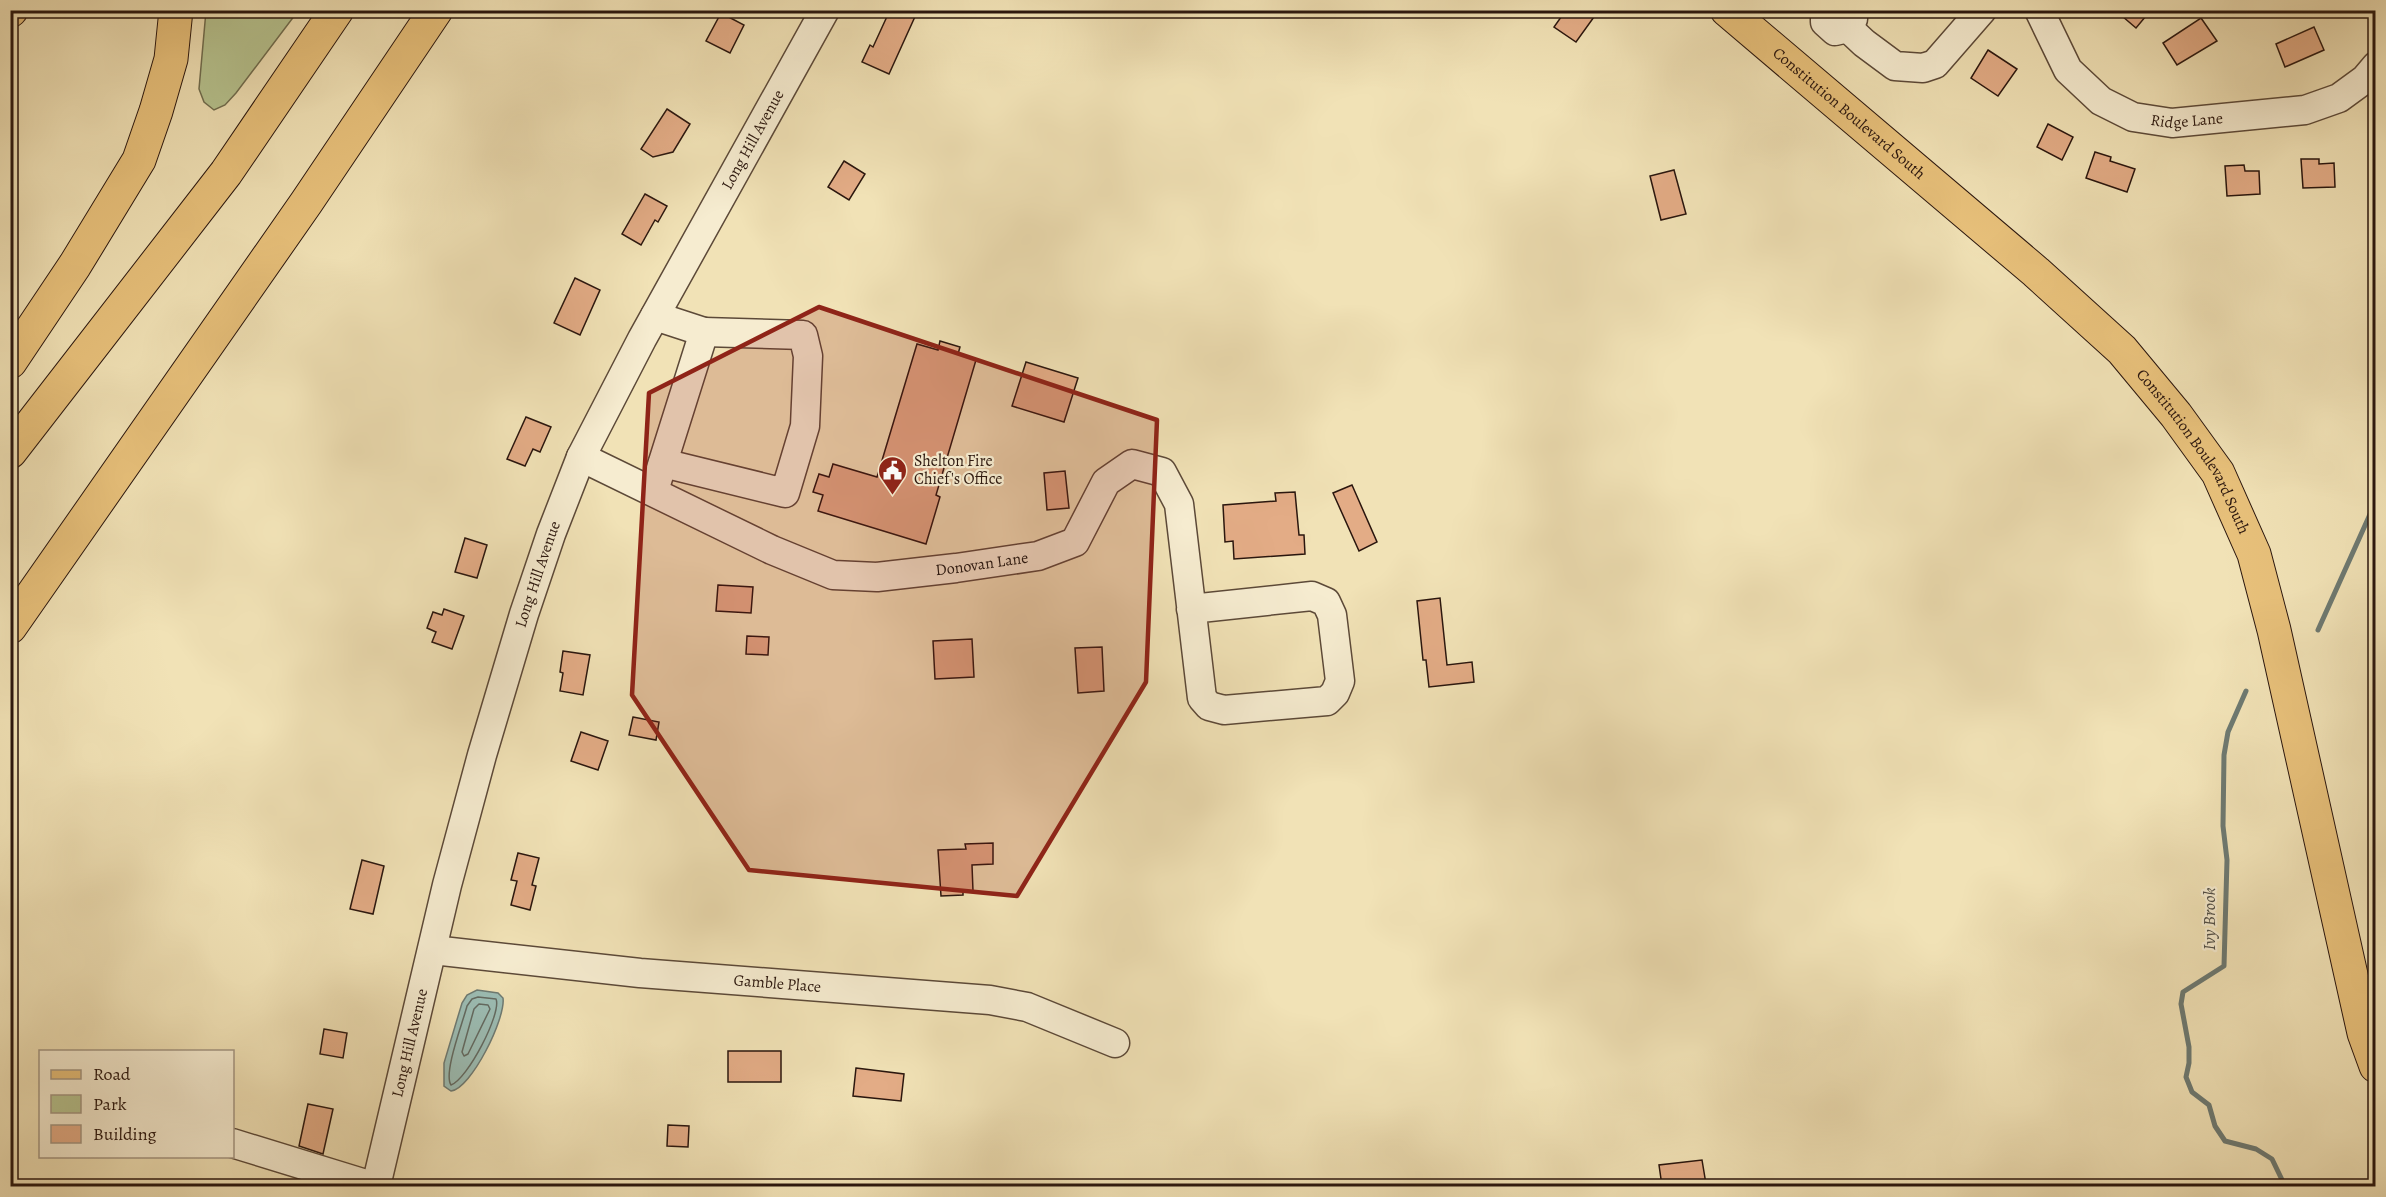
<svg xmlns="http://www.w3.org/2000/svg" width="2386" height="1197" font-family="Alegreya,serif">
<rect width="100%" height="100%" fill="#f1e2b6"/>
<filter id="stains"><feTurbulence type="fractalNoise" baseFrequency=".00333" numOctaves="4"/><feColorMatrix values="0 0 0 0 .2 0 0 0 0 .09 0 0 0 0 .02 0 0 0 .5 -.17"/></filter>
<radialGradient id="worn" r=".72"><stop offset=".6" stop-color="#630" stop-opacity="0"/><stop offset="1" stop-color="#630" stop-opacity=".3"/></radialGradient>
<polygon fill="#b7c490" stroke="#706d4f" stroke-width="1.5" points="206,11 298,11 236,93 225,105 214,110 204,102 199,89"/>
<path fill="#9cbdb4" stroke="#6e7a72" stroke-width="1.5" d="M477 990 498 993 503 998C506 1018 471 1089 451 1091L444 1086V1063L462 1003 467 995Z"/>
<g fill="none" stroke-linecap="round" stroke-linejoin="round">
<g stroke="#636a61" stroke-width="1.5">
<path d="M478 997 496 999C502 1013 467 1080 451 1085 443 1073 463 1022 467 1006L472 999Z"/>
<polygon points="479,1004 488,1005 490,1009 468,1054 464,1056 462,1052 474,1009"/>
</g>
<g stroke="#6e7a72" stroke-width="5">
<polyline points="2318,630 2376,501"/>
<polyline points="2246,691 2228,732 2224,755 2223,826 2227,860 2224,966 2183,992 2181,1004 2189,1047 2189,1063 2186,1077 2192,1092 2209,1105 2215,1126 2225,1141 2256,1149 2272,1159 2285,1186"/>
</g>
</g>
<g fill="#e3ac86" stroke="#2a160e" stroke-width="1.5">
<polygon points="890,10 918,10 889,74 862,62 870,45 873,47"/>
<polygon points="1566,10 1599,10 1576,42 1554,27"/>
<polygon points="2115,10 2151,10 2136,28"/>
<polygon points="721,13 744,25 730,53 706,41"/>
<polygon points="2201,18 2217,41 2177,65 2163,43"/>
<polygon points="2314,27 2324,50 2285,67 2276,44"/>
<polygon points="1988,50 2017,69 1998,96 1971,78"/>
<polygon points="667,109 690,124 673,152 653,157 641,149"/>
<polygon points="2048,124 2073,137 2062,160 2037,147"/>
<polygon points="2095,152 2111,157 2110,161 2135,169 2127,192 2086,178"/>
<polygon points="2301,159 2319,159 2319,164 2334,163 2335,187 2303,188"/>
<polygon points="844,161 865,174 849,200 828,187"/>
<polygon points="2244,165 2245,171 2259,171 2260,194 2227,196 2225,166"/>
<polygon points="1674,170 1686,214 1661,220 1650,176"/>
<polygon points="645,194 667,206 658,222 655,220 641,245 622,234"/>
<polygon points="575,278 600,290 580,335 554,323"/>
<polygon points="940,341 960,347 958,354 976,360 936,495 940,497 926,544 818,511 823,495 813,492 819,474 829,477 833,464 877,477 917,344 938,350"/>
<polygon points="1026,362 1078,378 1064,422 1012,406"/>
<polygon points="526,417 551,427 540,452 533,449 525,466 507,459"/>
<polygon points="1065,471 1069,508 1047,510 1044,473"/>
<polygon points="1352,485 1377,542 1359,551 1333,493"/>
<polygon points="1295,492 1299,535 1304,535 1305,554 1234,559 1233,541 1225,542 1223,505 1276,501 1275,493"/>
<polygon points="465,538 487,545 477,578 455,572"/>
<polygon points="718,585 753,587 751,613 716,611"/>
<polygon points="1440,598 1447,665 1472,662 1474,682 1429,687 1426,660 1423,660 1417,601"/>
<polygon points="444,609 464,616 452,649 432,642 436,632 427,628 433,612 442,615"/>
<polygon points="747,636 769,637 768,655 746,654"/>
<polygon points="972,639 974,677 935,679 933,641"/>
<polygon points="1102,647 1104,691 1078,693 1075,648"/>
<polygon points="563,651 590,655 583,695 560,691 563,673 560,672"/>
<polygon points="633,717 659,722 656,740 629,735"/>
<polygon points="581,732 608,741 598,770 571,761"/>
<polygon points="993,843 993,864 972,865 973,891 963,891 963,895 941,896 938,850 966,849 965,844"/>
<polygon points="518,853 539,858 532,885 536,886 530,910 511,905 517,881 511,880"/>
<polygon points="362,860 384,866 373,914 350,909"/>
<polygon points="324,1029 347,1033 343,1058 320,1054"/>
<rect x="728" y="1051" width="53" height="31"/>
<polygon points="856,1068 904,1074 901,1101 853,1096"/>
<polygon points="308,1104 333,1109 323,1154 299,1146"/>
<polygon points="668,1125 689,1126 688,1147 667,1146"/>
<polygon points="1702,1160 1706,1184 1662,1186 1659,1165"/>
</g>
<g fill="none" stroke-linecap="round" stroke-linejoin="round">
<defs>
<g id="minor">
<polyline points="1825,10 1825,22 1835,31 1848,28 1853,19 1852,12"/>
<path id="s1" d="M2039 10 2068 70 2101 101 2133 117 2172 123 2305 110 2339 98 2365 79 2376 66"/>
<polyline points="1848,28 1864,43 1895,66 1923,68 1935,64 1982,10"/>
<polyline points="655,316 704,332 657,481"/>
<path id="s2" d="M581 457 772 550 833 575 877 577 956 568 1038 556 1075 542 1106 482 1132 464 1162 472 1179 504 1202 698 1209 706 1224 710 1327 701 1335 693 1340 681 1332 615 1326 602 1312 596 1191 609"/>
<polyline points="663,463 785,493 805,426 808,356 803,335 704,332"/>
<path id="s3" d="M433 950 640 973 990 1000 1027 1007 1115 1043"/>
<polyline points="232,1143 372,1186"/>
<path id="s4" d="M376 1186 447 885 482 755 524 614 551 534 581 457 642 339 825 10"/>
</g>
<g id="major">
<path id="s5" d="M1727 10 2036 272 2122 350 2176 415 2218 473 2254 554 2274 630 2364 1033 2376 1066"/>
<polyline points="10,11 11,10"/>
</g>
<g id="highway">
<polyline points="10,362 75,265 139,160 156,111 171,59 176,10"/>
<polyline points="10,452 226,173 337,10"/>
<polyline points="10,627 306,203 436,10"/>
</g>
</defs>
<use href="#minor" stroke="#5c4938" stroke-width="31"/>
<use href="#major" stroke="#2a160e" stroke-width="35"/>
<use href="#highway" stroke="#2a160e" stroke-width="35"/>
<use href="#minor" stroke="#f6ecd0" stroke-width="28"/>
<use href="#major" stroke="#e8c17b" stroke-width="33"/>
<use href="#highway" stroke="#e8c17b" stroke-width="33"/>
</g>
<path fill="#8f2418" fill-opacity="0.2" stroke="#8f2418" stroke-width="4.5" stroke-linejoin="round" d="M819 307 1157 420 1146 682 1017 896 749 870 632 695 649 393Z"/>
<defs>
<symbol id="civic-pin" viewBox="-11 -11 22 30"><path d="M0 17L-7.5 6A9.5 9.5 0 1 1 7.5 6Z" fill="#8f2418" stroke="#f6ecd0"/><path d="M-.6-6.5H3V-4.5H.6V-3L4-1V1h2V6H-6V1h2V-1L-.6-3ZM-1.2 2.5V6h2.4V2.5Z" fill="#fff"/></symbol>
</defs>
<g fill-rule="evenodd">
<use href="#civic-pin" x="876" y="454" width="33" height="45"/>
</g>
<g text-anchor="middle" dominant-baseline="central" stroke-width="4.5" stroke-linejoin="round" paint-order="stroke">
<g font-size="16" fill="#2a160e" stroke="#f6ecd0">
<text stroke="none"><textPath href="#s5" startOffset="160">Constitution Boulevard South</textPath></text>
<text stroke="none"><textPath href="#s1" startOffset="202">Ridge Lane</textPath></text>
<text stroke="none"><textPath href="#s4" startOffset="1119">Long Hill Avenue</textPath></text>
<text stroke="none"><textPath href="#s5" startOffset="646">Constitution Boulevard South</textPath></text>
<text stroke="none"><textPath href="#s2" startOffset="428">Donovan Lane</textPath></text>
<text stroke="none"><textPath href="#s4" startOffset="633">Long Hill Avenue</textPath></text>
<text stroke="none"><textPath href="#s3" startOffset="346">Gamble Place</textPath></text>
<text stroke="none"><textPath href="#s4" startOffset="147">Long Hill Avenue</textPath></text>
</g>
<g font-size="16" fill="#2a160e" stroke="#f6ecd0" text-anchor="start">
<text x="914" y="461">Shelton Fire<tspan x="914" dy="18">Chief's Office</tspan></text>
</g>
<g font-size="18" font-style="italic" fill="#525048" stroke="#f6ecd0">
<text transform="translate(2209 919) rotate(-90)">Ivy Brook</text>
</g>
</g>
<rect width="2386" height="1197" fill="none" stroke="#f1e2b6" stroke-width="36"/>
<rect x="12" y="12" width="2362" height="1173" fill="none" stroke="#2a160e" stroke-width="3"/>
<rect x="18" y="18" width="2350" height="1161" fill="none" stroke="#2a160e" stroke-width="1.5"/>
<rect x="39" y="1050" width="195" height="108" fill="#f6ecd0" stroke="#a49682" stroke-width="1.5"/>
<rect x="51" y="1070" width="30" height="9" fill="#e8c17b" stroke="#a49682" stroke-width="1.5"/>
<text x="93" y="1080" font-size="18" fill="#2a160e">Road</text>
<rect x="51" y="1095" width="30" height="18" fill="#b7c490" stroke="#a49682" stroke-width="1.5"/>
<text x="93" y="1110" font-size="18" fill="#2a160e">Park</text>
<rect x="51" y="1125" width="30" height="18" fill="#e3ac86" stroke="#a49682" stroke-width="1.5"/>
<text x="93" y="1140" font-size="18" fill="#2a160e">Building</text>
<rect width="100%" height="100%" filter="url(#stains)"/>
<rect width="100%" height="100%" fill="url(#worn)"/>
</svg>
